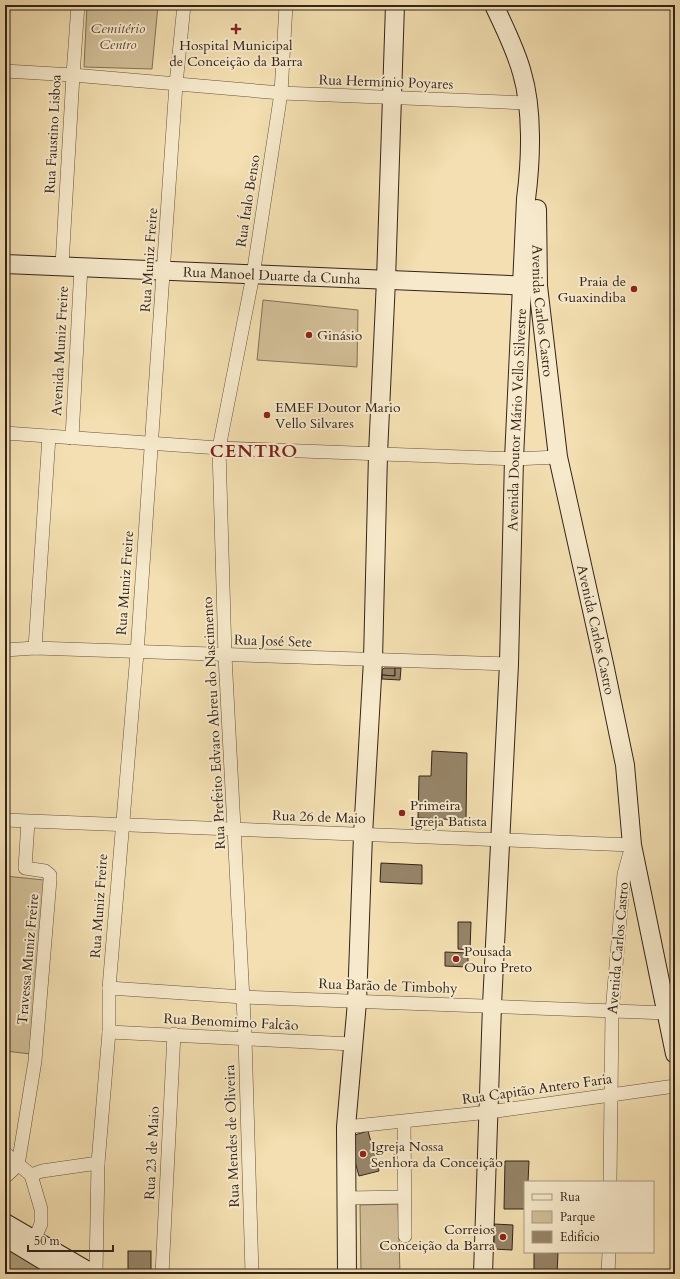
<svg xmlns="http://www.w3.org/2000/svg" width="680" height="1279" font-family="Cardo,serif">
<rect width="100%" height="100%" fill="#f3dfb1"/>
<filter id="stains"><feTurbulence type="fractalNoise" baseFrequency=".005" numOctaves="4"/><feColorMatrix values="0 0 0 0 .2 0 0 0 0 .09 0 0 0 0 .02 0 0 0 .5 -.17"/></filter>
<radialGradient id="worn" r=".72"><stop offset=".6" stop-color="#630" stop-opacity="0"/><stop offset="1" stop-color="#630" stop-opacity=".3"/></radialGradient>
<g fill="#d2bf98" stroke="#82725a">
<polygon points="87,5 158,5 152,69 84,67"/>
<polygon points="263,300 358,310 357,367 257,360"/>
<polygon points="5,876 44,880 31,1054 5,1051"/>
<polygon points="398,1204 400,1274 361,1274 360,1205"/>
</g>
<polygon fill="#b29f7e" stroke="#7f6e56" points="5,1244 51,1274 5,1274"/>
<g fill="#978569" stroke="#33241b">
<polygon points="384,668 395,668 395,676 382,675 382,670"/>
<polygon points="395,668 401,668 400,680 382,679 382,675 395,676"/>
<polygon points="432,751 467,753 466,820 418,818 419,776 431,776"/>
<polygon points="381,863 422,865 422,884 380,882"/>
<polygon points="458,922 471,922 470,950 458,949"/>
<polygon points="445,952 468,953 468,967 445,966"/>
<polygon points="368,1131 379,1171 359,1176 348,1137"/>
<polygon points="505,1161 529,1161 528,1182 525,1182 525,1209 504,1209"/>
<polygon points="494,1224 513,1225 512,1250 494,1249"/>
<rect x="128" y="1251" width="23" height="22"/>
<polygon points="534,1252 558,1253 557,1274 534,1274"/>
</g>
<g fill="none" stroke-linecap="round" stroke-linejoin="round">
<defs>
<g id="street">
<polyline points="5,71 73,75 281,93 527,103"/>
<polyline points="62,265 73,75 78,5"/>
<polyline points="5,433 219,448 514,459 558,457"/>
<polyline points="72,438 81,266"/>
<polyline points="35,648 49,436"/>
<polyline points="5,650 35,648 509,664"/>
<polyline points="5,820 632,845 624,874 612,1012 610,1182"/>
<polyline points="109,988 243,997 667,1013"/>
<polyline points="109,1032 352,1044"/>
<polyline points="404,1122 405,1236"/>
<polyline points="346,1127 489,1112 675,1086"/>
<polyline points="5,1153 31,1175 41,1209 41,1224 31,1247"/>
<polyline points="31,1175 42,1171 98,1163"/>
<polyline points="5,1177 18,1165 35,1061 50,880 50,875 45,871 25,868 28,822"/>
<polyline points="347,1198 404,1197"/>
<polyline points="96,1274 98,1163 109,1032 109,988 137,653 176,84 184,5"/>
<polyline points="162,1274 174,1034"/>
<polyline points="252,1274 245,1038 225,656 219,448 253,275 281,93 286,5"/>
<polyline points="608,1274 609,1252"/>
</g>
<g id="secondary">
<path id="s1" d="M537 209 538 286 558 457 604 664 625 765 632 845 675 1054"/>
<path id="s2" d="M5 264 534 286"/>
<polyline points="5,1223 93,1274"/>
<polyline points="5,1237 66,1274"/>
<polyline points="347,1274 346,1127 357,1002 363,835 373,660 378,454 386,280 395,5"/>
<path id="s3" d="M483 1274 492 1005 509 664 514 459 526 199C531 161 533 110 522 73 516 50 504 27 494 5"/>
</g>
</defs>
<use href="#street" stroke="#635340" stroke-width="14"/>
<use href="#secondary" stroke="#33241b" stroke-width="20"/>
<use href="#street" stroke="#f7eacc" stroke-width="13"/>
<use href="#secondary" stroke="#f7eacc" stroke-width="18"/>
</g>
<g fill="#8f2418" stroke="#f7eacc" stroke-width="1.5">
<path d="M234 23h4v4h4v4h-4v4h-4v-4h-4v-4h4z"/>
<circle cx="634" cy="289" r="4"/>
<circle cx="309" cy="335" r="4"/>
<circle cx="267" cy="415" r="4"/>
<circle cx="402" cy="813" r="4"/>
<circle cx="456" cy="959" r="4"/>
<circle cx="363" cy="1154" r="4"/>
<circle cx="503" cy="1237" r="4"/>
</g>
<g text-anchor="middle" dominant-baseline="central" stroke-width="4" stroke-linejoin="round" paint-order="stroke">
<g font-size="14" font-style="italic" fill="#5b4b3a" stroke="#f7eacc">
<text x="118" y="28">Cemitério<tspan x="118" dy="16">Centro</tspan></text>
</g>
<g font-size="14" fill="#33241b" stroke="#f7eacc" text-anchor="start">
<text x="236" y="45" text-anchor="middle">Hospital Municipal<tspan x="236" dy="16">de Conceição da Barra</tspan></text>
<text x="626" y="281" text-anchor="end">Praia de<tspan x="626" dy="16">Guaxindiba</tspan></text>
<text x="317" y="335">Ginásio</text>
<text x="275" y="407">EMEF Doutor Mario<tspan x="275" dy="16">Vello Silvares</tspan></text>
<text x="410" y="805">Primeira<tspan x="410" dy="16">Igreja Batista</tspan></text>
<text x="464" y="951">Pousada<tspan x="464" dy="16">Ouro Preto</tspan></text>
<text x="371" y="1146">Igreja Nossa<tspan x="371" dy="16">Senhora da Conceição</tspan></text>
<text x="495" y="1229" text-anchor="end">Correios<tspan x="495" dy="16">Conceição da Barra</tspan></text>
</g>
<g font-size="14" fill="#33241b" stroke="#f7eacc">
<text transform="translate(386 82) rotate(2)">Rua Hermínio Poyares</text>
<text transform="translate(53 134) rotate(-87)">Rua Faustino Lisboa</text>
<text transform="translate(248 201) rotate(-81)">Rua Ítalo Benso</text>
<text transform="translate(149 260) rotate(-86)">Rua Muniz Freire</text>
<text stroke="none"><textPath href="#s2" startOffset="267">Rua Manoel Duarte da Cunha</textPath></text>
<text stroke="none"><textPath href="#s1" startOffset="102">Avenida Carlos Castro</textPath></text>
<text transform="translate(60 351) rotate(-87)">Avenida Muniz Freire</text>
<text stroke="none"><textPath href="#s3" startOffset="855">Avenida Doutor Mário Vello Silvestre</textPath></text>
<text transform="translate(125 583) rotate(-86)">Rua Muniz Freire</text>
<text stroke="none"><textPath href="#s1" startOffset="426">Avenida Carlos Castro</textPath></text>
<text transform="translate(273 641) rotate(2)">Rua José Sete</text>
<text transform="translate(214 723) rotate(-93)">Rua Prefeito Edvaro Abreu do Nascimento</text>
<text transform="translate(319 817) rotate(2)">Rua 26 de Maio</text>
<text transform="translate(99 906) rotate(-86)">Rua Muniz Freire</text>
<text transform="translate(618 948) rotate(-85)">Avenida Carlos Castro</text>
<text transform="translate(28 959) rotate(-85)">Travessa Muniz Freire</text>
<text transform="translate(388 986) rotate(2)">Rua Barão de Timbohy</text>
<text transform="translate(231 1022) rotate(3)">Rua Benomimo Falcão</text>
<text transform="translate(537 1089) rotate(-8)">Rua Capitão Antero Faria</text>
<text transform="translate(232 1136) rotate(-92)">Rua Mendes de Oliveira</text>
<text transform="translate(152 1153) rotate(-87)">Rua 23 de Maio</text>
</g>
<g font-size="18" font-weight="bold" letter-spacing="1" fill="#7a1f14" stroke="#f7eacc">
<text x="254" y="451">CENTRO</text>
</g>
</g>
<rect width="680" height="1279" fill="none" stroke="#f3dfb1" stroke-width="20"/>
<rect x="6" y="6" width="668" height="1267" fill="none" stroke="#33241b" stroke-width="2"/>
<rect x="10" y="10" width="660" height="1259" fill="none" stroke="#33241b"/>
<rect x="524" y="1181" width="130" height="72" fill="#f7eacc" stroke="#a99b85"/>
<rect x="532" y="1194" width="20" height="6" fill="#f7eacc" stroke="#a99b85"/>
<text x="560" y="1201" font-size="12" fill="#33241b">Rua</text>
<rect x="532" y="1211" width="20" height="12" fill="#d2bf98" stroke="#a99b85"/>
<text x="560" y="1221" font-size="12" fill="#33241b">Parque</text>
<rect x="532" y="1231" width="20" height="12" fill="#978569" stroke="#a99b85"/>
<text x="560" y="1241" font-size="12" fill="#33241b">Edifício</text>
<path d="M28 1245v6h85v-6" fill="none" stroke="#33241b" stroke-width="2"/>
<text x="34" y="1245" font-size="12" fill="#33241b" stroke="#f7eacc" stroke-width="3" paint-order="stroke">50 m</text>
<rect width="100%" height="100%" filter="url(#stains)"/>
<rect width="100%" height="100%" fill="url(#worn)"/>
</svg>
